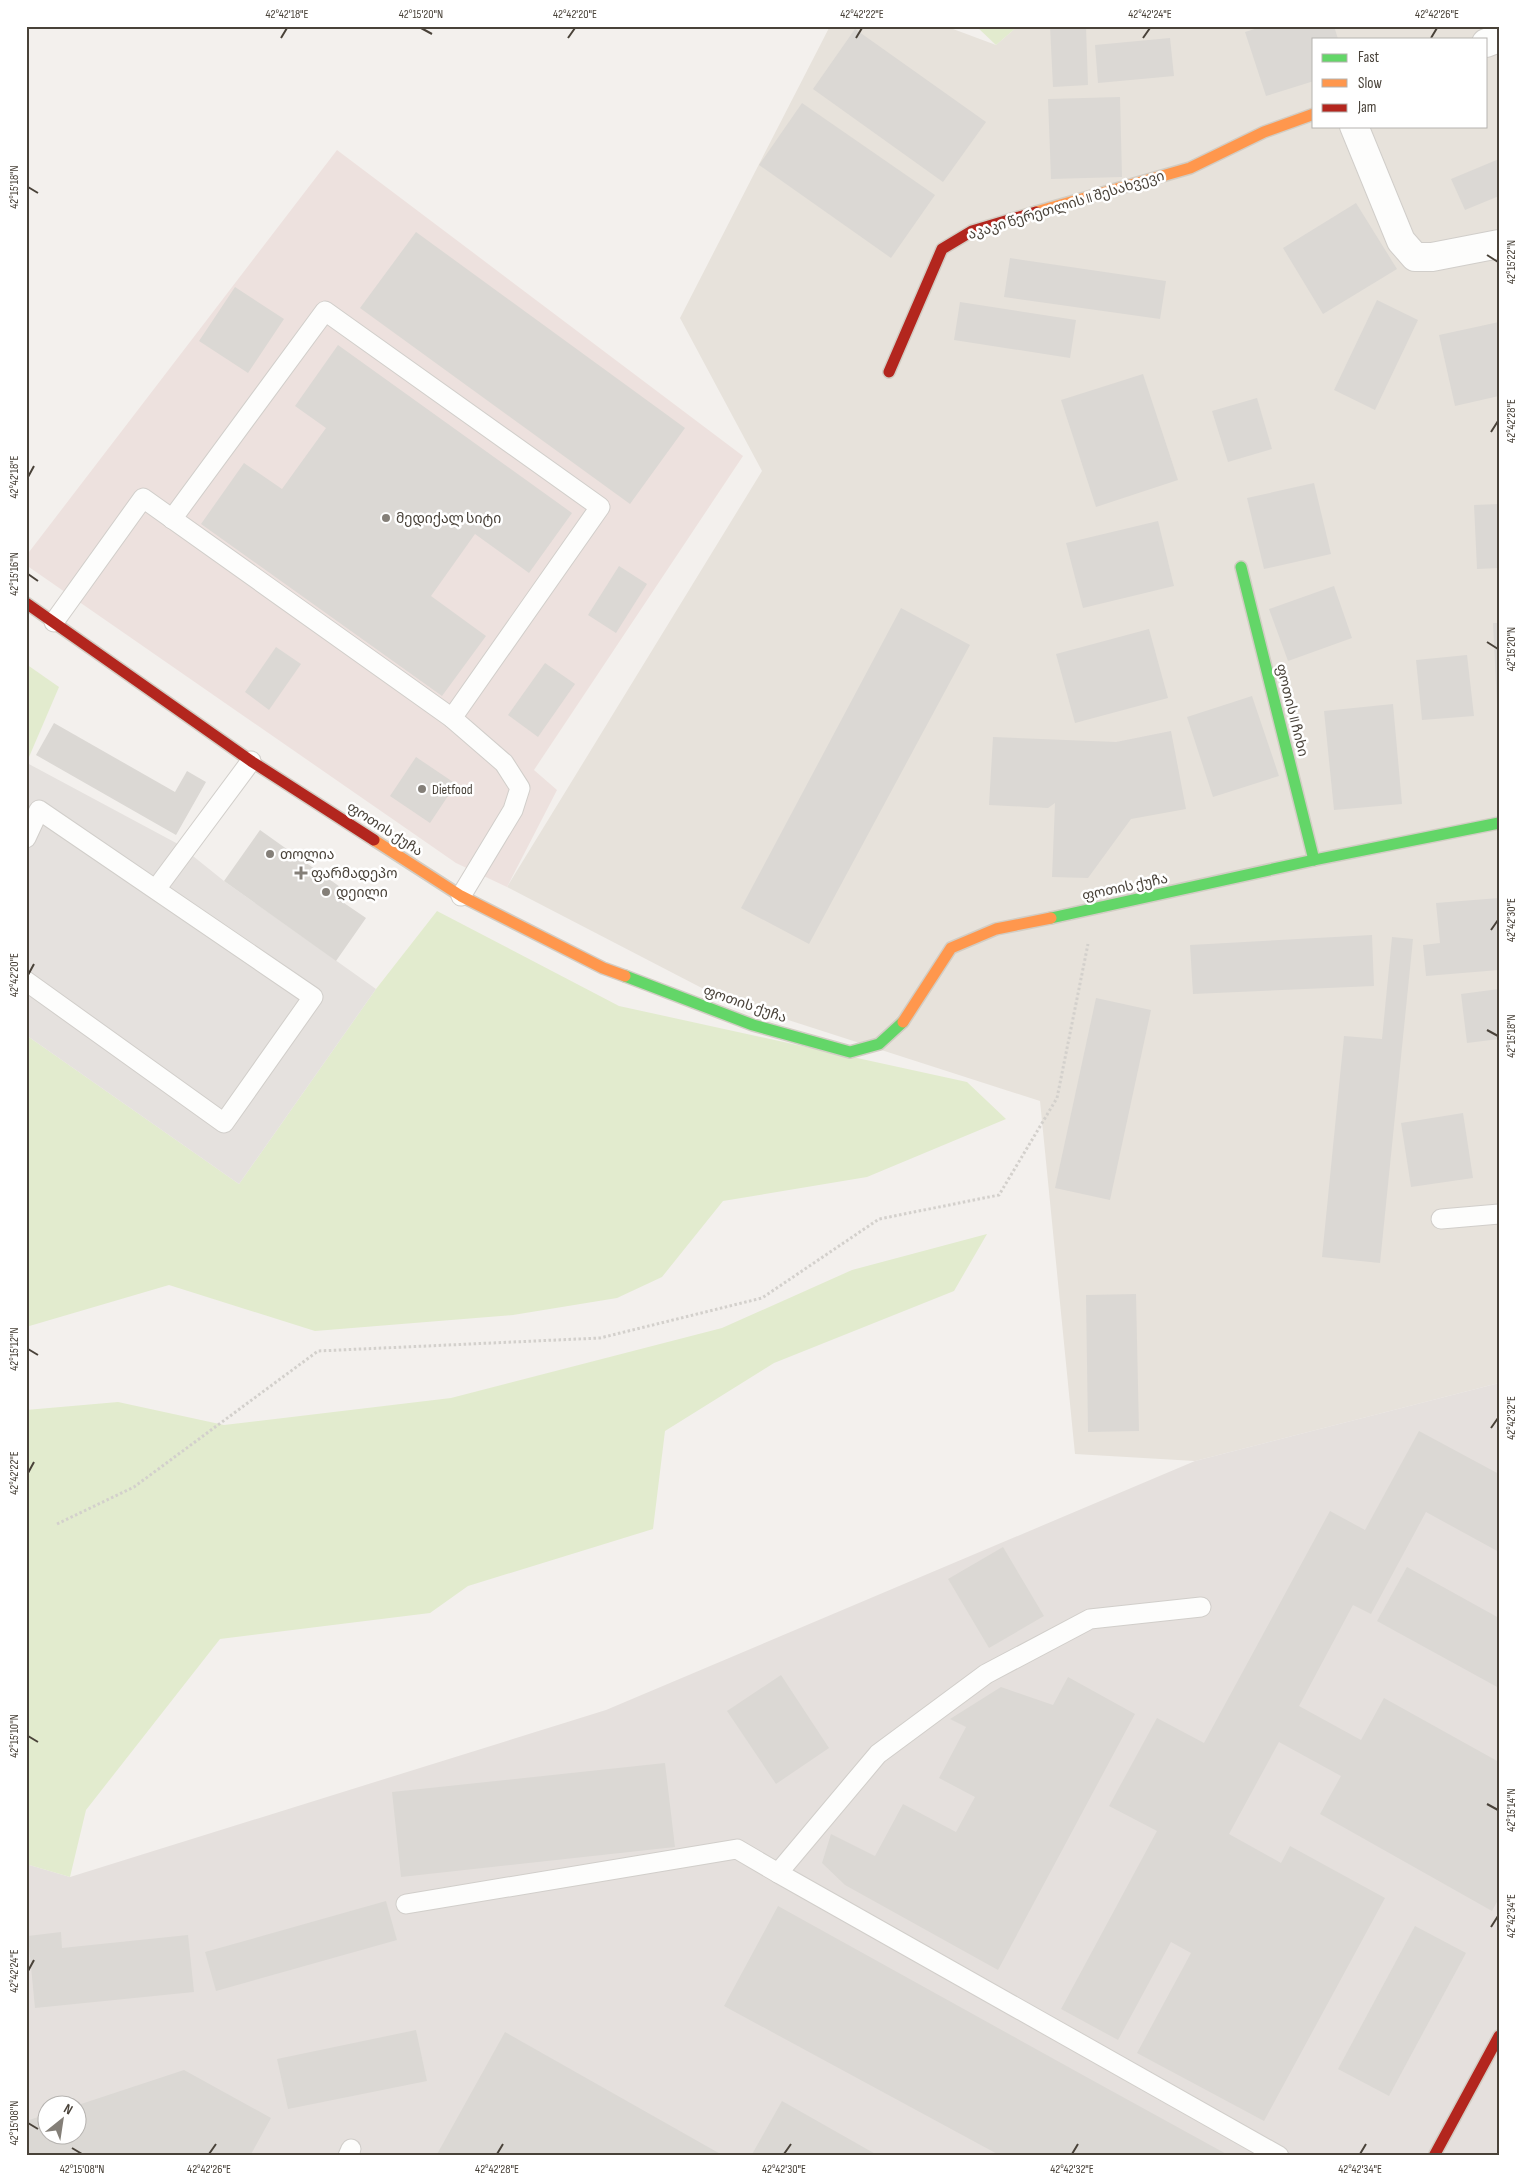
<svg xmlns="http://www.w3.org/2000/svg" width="1525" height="2182" font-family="'Sofia Sans Condensed','Noto Sans Georgian',sans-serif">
<rect width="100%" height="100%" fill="#f3f0ed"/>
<path fill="#e7e2db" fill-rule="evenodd" d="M830 26H945L996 45 1018 26H1499V1383L1195 1461 1075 1454 1040 1101 723 999 507 887 762 471 680 318ZM1314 39H1486V126H1314Z"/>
<path fill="#e5e0dd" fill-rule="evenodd" d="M1499 1383V2156H26V1864L70 1877 606 1710 1195 1461ZM48 2104H78V2134H48Z"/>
<polygon fill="#ede1de" points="337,150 743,456 534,770 557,790 507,887 456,863 26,565 26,556"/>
<g fill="#e2ebce">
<polygon points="976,26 1018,26 996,45"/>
<polygon points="26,664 59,687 26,764"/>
<polygon points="437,911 619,1006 967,1082 1006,1119 867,1177 723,1201 662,1277 617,1298 513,1315 315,1331 169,1285 26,1327 26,1035 239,1184 376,989"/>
<polygon points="987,1234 954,1291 774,1363 665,1431 653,1529 468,1586 430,1613 220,1639 86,1810 70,1877 26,1864 26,1410 118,1402 224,1425 451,1398 722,1328 852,1270"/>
</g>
<polygon fill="#e5e1de" points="27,763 178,844 224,881 376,989 239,1184 26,1035"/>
<g fill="#dbd8d4">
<polygon points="1050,26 1086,26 1088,85 1053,87"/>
<polygon points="1264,26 1334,26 1338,39 1314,39 1314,81 1266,96 1245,32"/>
<polygon points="855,29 986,122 943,182 813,89"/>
<polygon points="1170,38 1174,76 1098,83 1095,45"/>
<polygon points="1120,97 1122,177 1051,179 1048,99"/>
<polygon points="802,103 935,195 891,258 759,165"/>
<polygon points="1499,159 1499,196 1465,210 1451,179"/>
<polygon points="1356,203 1397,269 1323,314 1283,248"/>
<polygon points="416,232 685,428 630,504 360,308"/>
<polygon points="1010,258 1166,281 1160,319 1004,297"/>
<polygon points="235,287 284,319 248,373 199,341"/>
<polygon points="1377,300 1418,320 1375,410 1334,390"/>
<polygon points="960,302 1076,320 1070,358 954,340"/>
<polygon points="1499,322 1499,396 1455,406 1439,335"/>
<polygon points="338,345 572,513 529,573 475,534 431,596 486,636 442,696 201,524 244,463 282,489 326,428 295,406"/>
<polygon points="1143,374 1178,480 1096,507 1061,400"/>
<polygon points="1257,398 1272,449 1228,462 1212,411"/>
<polygon points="1314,483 1331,554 1264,569 1247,498"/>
<polygon points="1499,504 1499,568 1477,569 1474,505"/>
<polygon points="1158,521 1174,586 1083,608 1066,543"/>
<polygon points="619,566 647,584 616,633 588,615"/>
<polygon points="1334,586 1352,638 1288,661 1269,609"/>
<polygon points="901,608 970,645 809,944 741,908"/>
<polygon points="1493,623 1499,623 1499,704 1497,704"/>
<polygon points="1149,629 1168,698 1075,723 1056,654"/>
<polygon points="276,647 301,664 269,710 245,692"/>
<polygon points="1467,655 1474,716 1422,720 1416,660"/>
<polygon points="545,663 575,684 538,737 508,715"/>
<polygon points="1252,696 1279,776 1213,797 1187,717"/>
<polygon points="1393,704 1402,804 1334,810 1324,711"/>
<polygon points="54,723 175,792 187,771 206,782 176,835 36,755"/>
<polygon points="1171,731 1186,809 1131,819 1088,878 1052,877 1055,803 1048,808 989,805 993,737 1116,742"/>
<polygon points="416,757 456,784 430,823 390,796"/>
<polygon points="260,830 350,894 344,903 366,918 336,961 224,881"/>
<polygon points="1499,898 1499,970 1426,976 1423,945 1440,943 1436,903"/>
<polygon points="1372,935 1374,986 1193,994 1190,945"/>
<polygon points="1392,937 1413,939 1380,1263 1322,1257 1344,1036 1382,1039"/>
<polygon points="1499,989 1499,1039 1467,1043 1461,994"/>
<polygon points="1096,998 1151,1010 1110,1200 1055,1188"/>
<polygon points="1463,1113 1473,1178 1411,1187 1401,1123"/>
<polygon points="1136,1294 1139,1431 1088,1432 1086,1295"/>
<polygon points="1419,1431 1499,1474 1499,1552 1426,1512 1371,1614 1353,1605 1299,1706 1361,1740 1384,1698 1499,1762 1499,1898 1492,1911 1320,1814 1341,1776 1279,1742 1229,1834 1281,1863 1290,1846 1385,1898 1264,2121 1137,2053 1191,1953 1171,1942 1118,2040 1061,2009 1157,1831 1109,1806 1157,1718 1204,1743 1330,1511 1365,1530"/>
<polygon points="1003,1547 1044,1616 989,1648 948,1579"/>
<polygon points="1407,1567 1499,1618 1499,1688 1377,1621"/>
<polygon points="781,1675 829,1748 776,1784 727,1711"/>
<polygon points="1068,1677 1135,1714 998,1970 845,1885 822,1863 831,1834 875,1856 903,1804 956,1832 975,1797 939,1778 966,1727 950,1719 1001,1687 1053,1705"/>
<polygon points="665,1763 675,1847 401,1877 392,1792"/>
<polygon points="386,1901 397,1940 216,1991 205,1952"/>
<polygon points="778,1906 1090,2079 1230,2156 1001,2156 724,2006"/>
<polygon points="1415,1926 1466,1953 1389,2096 1338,2069"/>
<polygon points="61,1932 62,1948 188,1935 194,1992 35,2008 28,1936"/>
<polygon points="416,2030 427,2081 288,2109 277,2059"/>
<polygon points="505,2032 724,2156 436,2156"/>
<polygon points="184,2070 271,2118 250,2156 26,2156 26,2121 48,2114 48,2134 78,2134 78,2105"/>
<polygon points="782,2101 879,2156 751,2156"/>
</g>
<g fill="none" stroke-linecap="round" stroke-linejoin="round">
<defs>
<g id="lane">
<polyline points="172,519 325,311 600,507 452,718"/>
<polyline points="54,622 143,498 452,718 504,763 520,788 513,810 461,896"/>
<polyline points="26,838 39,810 313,997 224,1123 26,981"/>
<polyline points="156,889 251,761"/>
<polyline points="1441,1219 1499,1214"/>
<polyline points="778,1873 1279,2156"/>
<polyline points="406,1904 737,1849 778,1873 878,1754 986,1674 1090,1619 1201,1607"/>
<polyline points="348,2156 351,2149"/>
</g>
<g id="street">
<polyline points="1486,43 1499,38"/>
<polyline points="1354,126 1401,241 1415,257 1432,257 1499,244"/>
</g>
<g id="fast">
<polyline points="1241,567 1314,860"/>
<polyline points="1051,918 1314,860 1499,823"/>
<polyline points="625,976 753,1025 850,1052 879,1044 903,1022"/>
</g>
<g id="slow">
<polyline points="1036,212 1190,168 1264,132 1314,114"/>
<polyline points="374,840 461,896 603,968 625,976"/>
<polyline points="903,1022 951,948 996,929 1051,918"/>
</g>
<g id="jam">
<polyline points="889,372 942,249 972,231 1036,212"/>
<polyline points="26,603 251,761 374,840"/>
<polyline points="1434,2156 1499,2036"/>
</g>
</defs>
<use href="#lane" stroke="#d1ceca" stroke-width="21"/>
<use href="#street" stroke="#d1ceca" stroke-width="30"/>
<use href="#fast" stroke="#d2cdc4" stroke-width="14"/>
<use href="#slow" stroke="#d2cdc4" stroke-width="14"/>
<use href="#jam" stroke="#d2cdc4" stroke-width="14"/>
<polyline stroke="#d3d0cc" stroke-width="3" stroke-dasharray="2.5 2.5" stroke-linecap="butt" points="57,1524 134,1487 318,1351 600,1338 762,1298 879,1219 999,1195 1057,1098 1088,944"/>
<use href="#lane" stroke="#fdfdfc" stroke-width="19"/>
<use href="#street" stroke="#fdfdfc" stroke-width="28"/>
<use href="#fast" stroke="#63d668" stroke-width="11"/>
<use href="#slow" stroke="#ff974d" stroke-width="11"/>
<use href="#jam" stroke="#b3261e" stroke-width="11"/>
</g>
<path fill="none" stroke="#494239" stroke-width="2" d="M421 28 432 34M281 38 287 28M568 38 575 28M856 38 862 28M1143 38 1150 28M1431 38 1437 28M28 187 38 193M1487 255 1498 262M1491 432 1498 421M28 477 34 466M28 574 38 581M1487 642 1498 649M1491 930 1498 920M28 975 34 964M1487 1030 1498 1036M28 1349 38 1355M1491 1428 1498 1418M28 1473 34 1462M28 1736 38 1742M1487 1804 1498 1810M1491 1927 1498 1916M28 1971 34 1960M28 2123 38 2129M72 2148 82 2154M209 2154 216 2144M497 2154 503 2144M784 2154 791 2144M1072 2154 1078 2144M1360 2154 1366 2144"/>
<g fill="#847f78" stroke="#fff" stroke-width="2">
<circle cx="386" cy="518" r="5"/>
<circle cx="422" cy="789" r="5"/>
<circle cx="270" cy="854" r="5"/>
<path d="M298.5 865.5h5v5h5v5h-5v5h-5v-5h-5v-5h5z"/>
<circle cx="326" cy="892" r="5"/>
</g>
<g text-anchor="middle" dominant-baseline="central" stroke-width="5" stroke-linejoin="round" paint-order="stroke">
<g font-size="14" fill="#494239" stroke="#fff">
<text transform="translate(1066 205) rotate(-17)">აკაკი წერეთლის II შესახვევი</text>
<text transform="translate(1292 710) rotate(76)">ფოთის II ჩიხი</text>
<text transform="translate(385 829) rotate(33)">ფოთის ქუჩა</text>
<text transform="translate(1125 887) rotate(-12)">ფოთის ქუჩა</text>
<text transform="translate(745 1004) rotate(19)">ფოთის ქუჩა</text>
</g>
<g font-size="14" fill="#494239" stroke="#fff" text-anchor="start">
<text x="396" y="518">მედიქალ სიტი</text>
<text x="432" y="789">Dietfood</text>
<text x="280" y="854">თოლია</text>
<text x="311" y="873">ფარმადეპო</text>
<text x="336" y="892">დეილი</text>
</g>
</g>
<rect width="1525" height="2182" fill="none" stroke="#ffffff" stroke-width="55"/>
<rect x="1312" y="38" width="175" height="90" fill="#ffffff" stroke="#b6b3b0"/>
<rect x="1322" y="54" width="25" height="8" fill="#63d668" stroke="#b6b3b0"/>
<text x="1358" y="62" font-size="15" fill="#494239">Fast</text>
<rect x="1322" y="79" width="25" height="8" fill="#ff974d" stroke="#b6b3b0"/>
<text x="1358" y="88" font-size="15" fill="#494239">Slow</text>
<rect x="1322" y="104" width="25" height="8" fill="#b3261e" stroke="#b6b3b0"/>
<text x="1358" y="112" font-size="15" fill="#494239">Jam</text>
<g transform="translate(62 2120) rotate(30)"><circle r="24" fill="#ffffff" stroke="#b6b3b0"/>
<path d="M0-4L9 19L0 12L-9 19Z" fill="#847f78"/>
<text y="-8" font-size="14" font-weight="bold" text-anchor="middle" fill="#494239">N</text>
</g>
<rect x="28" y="28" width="1470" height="2126" fill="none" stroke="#494239" stroke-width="2"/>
<g font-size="12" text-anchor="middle" fill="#494239">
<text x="287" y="18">42°42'18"E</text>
<text x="421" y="18">42°15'20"N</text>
<text x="575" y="18">42°42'20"E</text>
<text x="862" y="18">42°42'22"E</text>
<text x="1150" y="18">42°42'24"E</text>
<text x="1437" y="18">42°42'26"E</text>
<text transform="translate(14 187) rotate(-90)" y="4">42°15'18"N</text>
<text transform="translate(1511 262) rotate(-90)" y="4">42°15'22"N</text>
<text transform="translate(1511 421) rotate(-90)" y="4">42°42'28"E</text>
<text transform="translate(14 477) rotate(-90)" y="4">42°42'18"E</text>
<text transform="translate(14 574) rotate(-90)" y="4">42°15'16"N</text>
<text transform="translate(1511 649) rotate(-90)" y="4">42°15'20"N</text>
<text transform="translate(1511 920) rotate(-90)" y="4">42°42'30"E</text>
<text transform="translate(14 975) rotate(-90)" y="4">42°42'20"E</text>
<text transform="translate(1511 1036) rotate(-90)" y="4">42°15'18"N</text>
<text transform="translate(14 1349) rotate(-90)" y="4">42°15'12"N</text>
<text transform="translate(1511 1418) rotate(-90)" y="4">42°42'32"E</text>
<text transform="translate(14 1473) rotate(-90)" y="4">42°42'22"E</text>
<text transform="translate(14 1736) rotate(-90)" y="4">42°15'10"N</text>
<text transform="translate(1511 1810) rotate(-90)" y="4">42°15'14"N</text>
<text transform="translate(1511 1916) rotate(-90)" y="4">42°42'34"E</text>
<text transform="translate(14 1971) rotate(-90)" y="4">42°42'24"E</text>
<text transform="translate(14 2123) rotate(-90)" y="4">42°15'08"N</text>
<text x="82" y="2173">42°15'08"N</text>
<text x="209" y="2173">42°42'26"E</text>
<text x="497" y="2173">42°42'28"E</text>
<text x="784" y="2173">42°42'30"E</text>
<text x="1072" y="2173">42°42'32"E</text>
<text x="1360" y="2173">42°42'34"E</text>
</g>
</svg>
